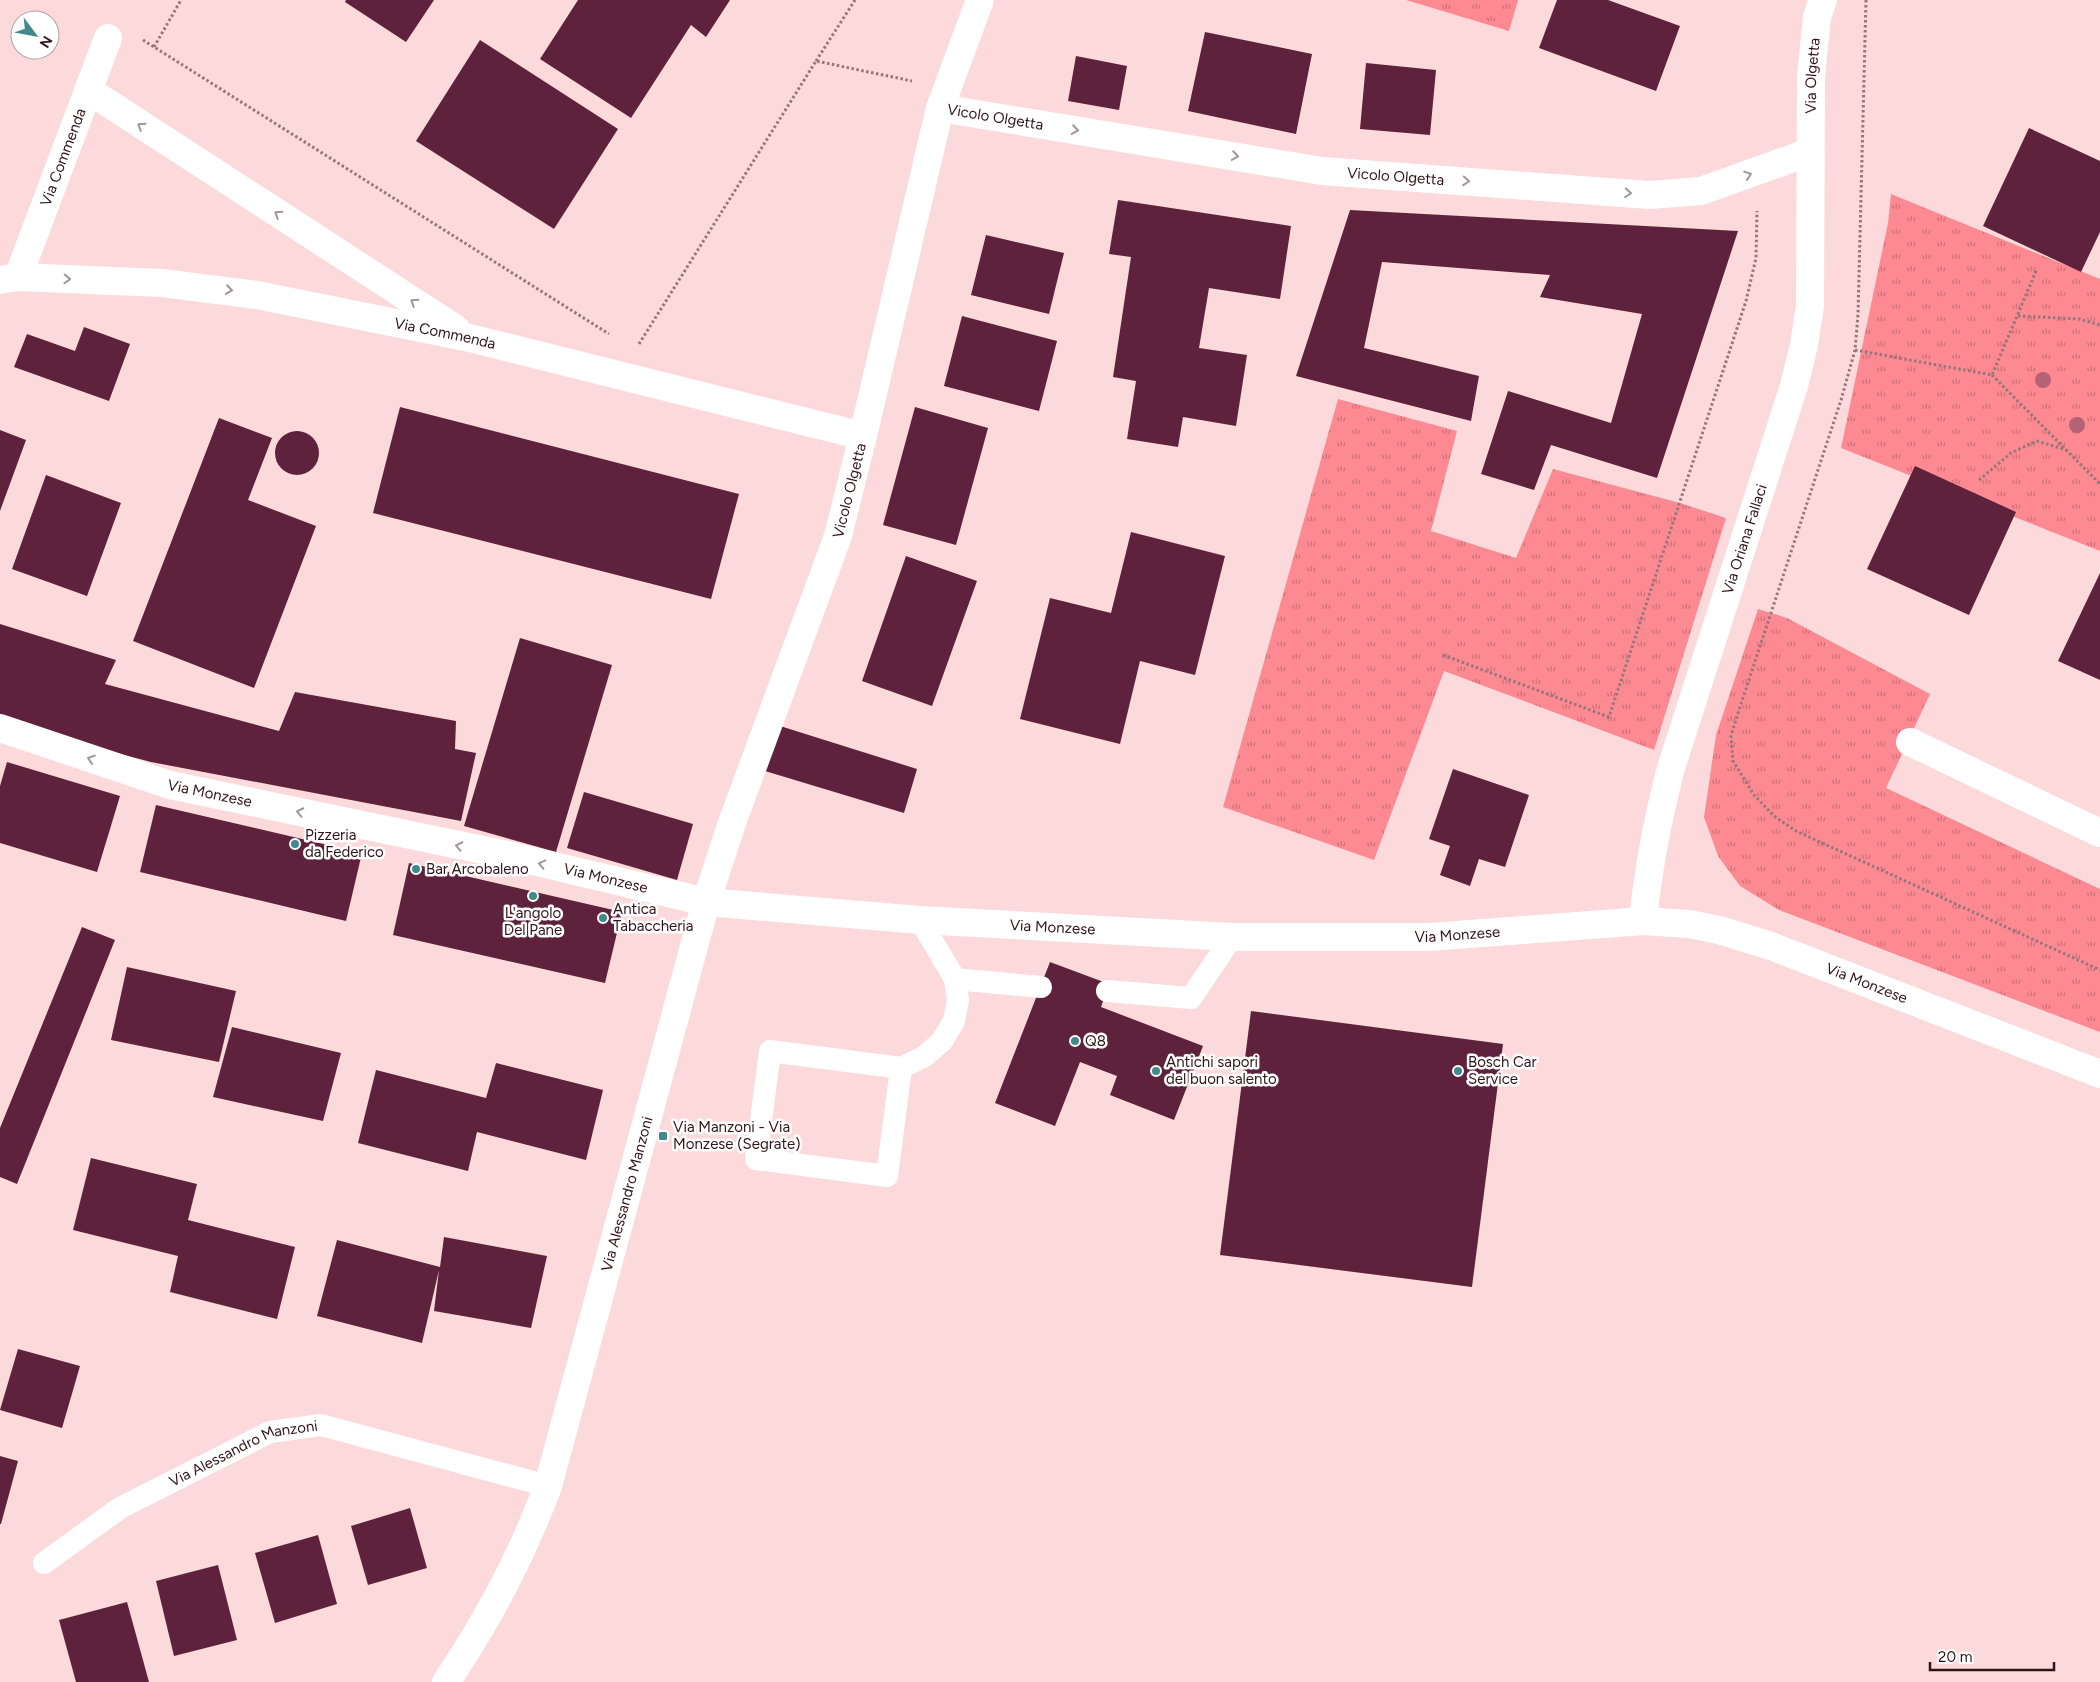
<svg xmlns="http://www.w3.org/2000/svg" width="2100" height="1682" font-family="Figtree,sans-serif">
<defs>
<pattern id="grass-tufts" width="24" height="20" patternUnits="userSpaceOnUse" patternTransform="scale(1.25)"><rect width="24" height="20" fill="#fd8a93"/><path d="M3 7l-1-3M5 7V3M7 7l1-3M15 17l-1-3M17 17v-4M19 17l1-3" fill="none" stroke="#cd7077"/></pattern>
</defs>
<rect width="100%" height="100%" fill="#fcdadb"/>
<g fill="url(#grass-tufts)">
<polygon points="1406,0 1518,0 1509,31"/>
<polygon points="1891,194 2100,279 2100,551 1841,448 1888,223"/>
<polygon points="1338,399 1457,431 1431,531 1516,558 1553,469 1680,503 1726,518 1654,750 1444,671 1374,860 1223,807"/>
<polygon points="1758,609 1787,618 1930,694 1886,788 2100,889 2100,1032 1779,910 1740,886 1718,856 1704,817 1716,735"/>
</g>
<g fill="#5f223c">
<polygon points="346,0 434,0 406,42 345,2"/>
<polygon points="578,0 730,0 706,37 691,25 631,118 540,59"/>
<polygon points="1557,0 1608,0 1680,26 1656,91 1539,48"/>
<polygon points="1205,32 1312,54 1296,134 1188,111"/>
<polygon points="480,40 618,129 554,229 416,141"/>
<polygon points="1076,56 1127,66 1119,110 1068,101"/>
<polygon points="1366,63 1436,70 1430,135 1360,129"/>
<polygon points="2029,128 2100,161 2100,232 2081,272 1983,226"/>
<polygon points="1118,200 1291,226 1280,299 1209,288 1199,348 1247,355 1236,426 1183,417 1178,447 1127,439 1136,381 1113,377 1131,257 1109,254"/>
<polygon points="1350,210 1738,231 1657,478 1551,445 1534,490 1481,474 1508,391 1611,423 1642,314 1540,297 1550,275 1382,262 1364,348 1479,376 1471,421 1296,376"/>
<polygon points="986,235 1064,253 1049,314 971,295"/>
<polygon points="962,316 1057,341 1039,411 944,386"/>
<polygon points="84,327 130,344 109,401 14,367 27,334 75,351"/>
<polygon points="400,407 739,494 711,599 373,513"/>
<polygon points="915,407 988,428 956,545 883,525"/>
<polygon points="219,418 272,438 248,500 316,526 254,688 133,641"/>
<polygon points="0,430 26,440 0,511"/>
<circle cx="297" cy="453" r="22"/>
<polygon points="1915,466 2016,512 1969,615 1867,569"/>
<polygon points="46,475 121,503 87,596 12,569"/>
<polygon points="1131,532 1225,556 1195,675 1140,661 1120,744 1020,719 1050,598 1111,613"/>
<polygon points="906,556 977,581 932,706 862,681"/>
<polygon points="2100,573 2100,680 2058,661"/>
<polygon points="0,624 116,660 105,684 279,731 295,692 456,721 455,749 476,753 461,821 151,762 90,746 0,716"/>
<polygon points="520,638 612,665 556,852 464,826"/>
<polygon points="780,726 917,769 904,813 765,771"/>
<polygon points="7,762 120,796 97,872 0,843 0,786"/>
<polygon points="1453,769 1529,795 1505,867 1479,859 1470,886 1440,875 1450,846 1429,839"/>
<polygon points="584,792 693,824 677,880 567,848"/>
<polygon points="156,805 362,853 346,921 140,872"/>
<polygon points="409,863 622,912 605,983 393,935"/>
<polygon points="82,927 115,940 17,1184 0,1177 0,1128"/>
<polygon points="1050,962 1109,984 1101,1007 1203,1046 1174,1120 1110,1095 1117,1076 1080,1062 1055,1126 995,1103"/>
<polygon points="127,967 236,991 219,1062 111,1040"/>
<polygon points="1251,1011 1503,1044 1472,1287 1220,1255"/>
<polygon points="232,1027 341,1053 323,1121 213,1097"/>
<polygon points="496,1063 603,1090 586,1160 477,1132 468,1171 358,1143 376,1070 486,1098"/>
<polygon points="91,1158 197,1184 188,1220 295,1247 277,1319 170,1292 178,1256 73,1230"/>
<polygon points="444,1237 547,1256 531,1328 434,1311 439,1270 422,1343 317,1316 337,1240 440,1267"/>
<polygon points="18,1349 80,1366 62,1428 0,1410"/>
<polygon points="0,1456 18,1461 1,1524 0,1524"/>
<polygon points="410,1508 427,1568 368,1585 351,1526"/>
<polygon points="318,1535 337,1604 275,1623 255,1553"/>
<polygon points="218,1565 237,1640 174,1656 156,1581"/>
<polygon points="127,1602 149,1682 76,1682 59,1620"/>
</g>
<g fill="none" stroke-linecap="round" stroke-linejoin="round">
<g stroke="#967678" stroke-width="3" stroke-dasharray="2.5 2.5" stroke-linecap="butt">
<polyline points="1866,0 1858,315 1855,350 1841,400 1739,710 1731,736 1733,761 1754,795 1774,816 1796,831 2100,970"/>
<polyline points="143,40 609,334"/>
<polyline points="154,47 181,0"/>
<polyline points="816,61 855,0"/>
<polyline points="2018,316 2079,319 2100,325"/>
<polyline points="639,344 816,61 912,81"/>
<polyline points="1855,350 1992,375 2037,269"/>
<polyline points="1992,375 2100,484"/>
<polyline points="1979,480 2011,453 2037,441 2066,450"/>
<polyline points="1443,655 1609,717 1746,301 1756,258 1757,211"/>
</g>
<g stroke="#fff" stroke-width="22">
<polyline points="920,920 955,979 1041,987"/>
<polyline points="1107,991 1191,998 1232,937"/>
<polyline points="901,1068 887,1176 756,1159 770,1051 901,1068 925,1056 942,1041 954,1021 958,1000 955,979"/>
<path id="s1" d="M44 1563 120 1508 270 1432 321 1425 548 1486"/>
</g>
<g stroke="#fff" stroke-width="28">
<polyline points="88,90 456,329"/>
<path id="s2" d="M940 108 1322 171 1649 195 1701 191 1810 152"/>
<path id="s3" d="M18 277 108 38"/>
<path id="s4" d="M0 280 18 277 162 283 257 295 470 338 863 436"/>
<path id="s5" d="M0 728 170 785 507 855 706 902 733 820 838 536 863 436 940 108 980 0"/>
<polyline points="1910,742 2100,833"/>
<path id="s6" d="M1643 921C1648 869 1658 818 1671 768L1794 386 1804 345 1810 306 1811 77 1817 17 1823 0"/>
</g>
<path stroke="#fff" stroke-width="28" id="s7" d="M446 1682C489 1618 521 1558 548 1486L706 902 920 920 1232 937H1430L1643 921 1689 924 1719 930 1771 946 2100 1074"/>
</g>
<g fill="#b46276">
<circle cx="2043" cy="380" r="8"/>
<circle cx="2077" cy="425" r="8"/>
</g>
<defs><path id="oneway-chevron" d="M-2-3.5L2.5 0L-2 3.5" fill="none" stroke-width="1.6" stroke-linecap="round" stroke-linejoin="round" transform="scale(1.25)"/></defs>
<g stroke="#a29597">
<use href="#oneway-chevron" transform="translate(141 126) rotate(-147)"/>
<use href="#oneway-chevron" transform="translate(1075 130) rotate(9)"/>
<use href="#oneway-chevron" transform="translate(1235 156) rotate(9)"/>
<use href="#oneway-chevron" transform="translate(1748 175) rotate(-18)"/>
<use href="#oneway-chevron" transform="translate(1466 181) rotate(4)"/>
<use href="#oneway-chevron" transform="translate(1628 193) rotate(4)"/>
<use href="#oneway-chevron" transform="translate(278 214) rotate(-147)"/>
<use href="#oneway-chevron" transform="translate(67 279) rotate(2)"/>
<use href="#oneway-chevron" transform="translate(229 290) rotate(8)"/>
<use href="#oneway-chevron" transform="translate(414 302) rotate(-147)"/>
<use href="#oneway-chevron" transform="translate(91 759) rotate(-162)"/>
<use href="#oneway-chevron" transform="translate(300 812) rotate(-168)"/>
<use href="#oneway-chevron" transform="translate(459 846) rotate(-168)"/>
<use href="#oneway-chevron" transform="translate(542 864) rotate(-167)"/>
</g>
<g fill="#41898a" stroke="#fff" stroke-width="2">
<circle cx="295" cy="844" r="5"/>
<circle cx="416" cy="869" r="5"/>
<circle cx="533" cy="896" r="5"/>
<circle cx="603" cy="918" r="5"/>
<circle cx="1075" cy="1041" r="5"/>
<circle cx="1156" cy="1071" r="5"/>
<circle cx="1458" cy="1071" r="5"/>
<rect x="658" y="1131" width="10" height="10" rx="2.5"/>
</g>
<g text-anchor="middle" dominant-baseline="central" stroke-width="5" stroke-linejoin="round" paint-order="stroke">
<g font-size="15" fill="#311417" stroke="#fff">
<text stroke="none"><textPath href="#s6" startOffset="869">Via Olgetta</textPath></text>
<text stroke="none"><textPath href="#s2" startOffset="56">Vicolo Olgetta</textPath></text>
<text stroke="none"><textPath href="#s3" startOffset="128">Via Commenda</textPath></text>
<text stroke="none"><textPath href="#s2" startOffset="461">Vicolo Olgetta</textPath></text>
<text stroke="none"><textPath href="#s4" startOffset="450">Via Commenda</textPath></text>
<text stroke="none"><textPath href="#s5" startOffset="1164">Vicolo Olgetta</textPath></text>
<text stroke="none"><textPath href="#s6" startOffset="396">Via Oriana Fallaci</textPath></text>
<text stroke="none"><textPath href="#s5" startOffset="220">Via Monzese</textPath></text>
<text stroke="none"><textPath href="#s5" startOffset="625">Via Monzese</textPath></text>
<text stroke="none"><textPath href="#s7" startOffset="1174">Via Monzese</textPath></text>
<text stroke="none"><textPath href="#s7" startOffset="1579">Via Monzese</textPath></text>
<text stroke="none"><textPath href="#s7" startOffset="1999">Via Monzese</textPath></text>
<text stroke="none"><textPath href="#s7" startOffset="524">Via Alessandro Manzoni</textPath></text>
<text stroke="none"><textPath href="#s1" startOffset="230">Via Alessandro Manzoni</textPath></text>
</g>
<g font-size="15" fill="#311417" stroke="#fff" text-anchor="start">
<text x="305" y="835">Pizzeria<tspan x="305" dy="17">da Federico</tspan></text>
<text x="426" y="869">Bar Arcobaleno</text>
<text x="613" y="909">Antica<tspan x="613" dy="17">Tabaccheria</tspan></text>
<text x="533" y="913" text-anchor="middle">L'angolo<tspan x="533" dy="17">Del Pane</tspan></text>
<text x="1085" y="1041">Q8</text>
<text x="1166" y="1062">Antichi sapori<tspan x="1166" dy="17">del buon salento</tspan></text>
<text x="1468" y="1062">Bosch Car<tspan x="1468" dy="17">Service</tspan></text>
<text x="673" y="1127">Via Manzoni - Via<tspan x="673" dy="17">Monzese (Segrate)</tspan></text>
</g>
</g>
<g transform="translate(35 35) rotate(122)"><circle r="24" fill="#ffffff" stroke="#ada1a2"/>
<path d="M0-4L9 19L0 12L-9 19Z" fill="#41898a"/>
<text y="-8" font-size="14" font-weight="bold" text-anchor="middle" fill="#311417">N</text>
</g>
<path d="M1930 1662v8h124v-8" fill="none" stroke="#311417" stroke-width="2.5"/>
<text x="1938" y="1662" font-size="15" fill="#311417" stroke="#ffffff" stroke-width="4" paint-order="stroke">20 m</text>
</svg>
